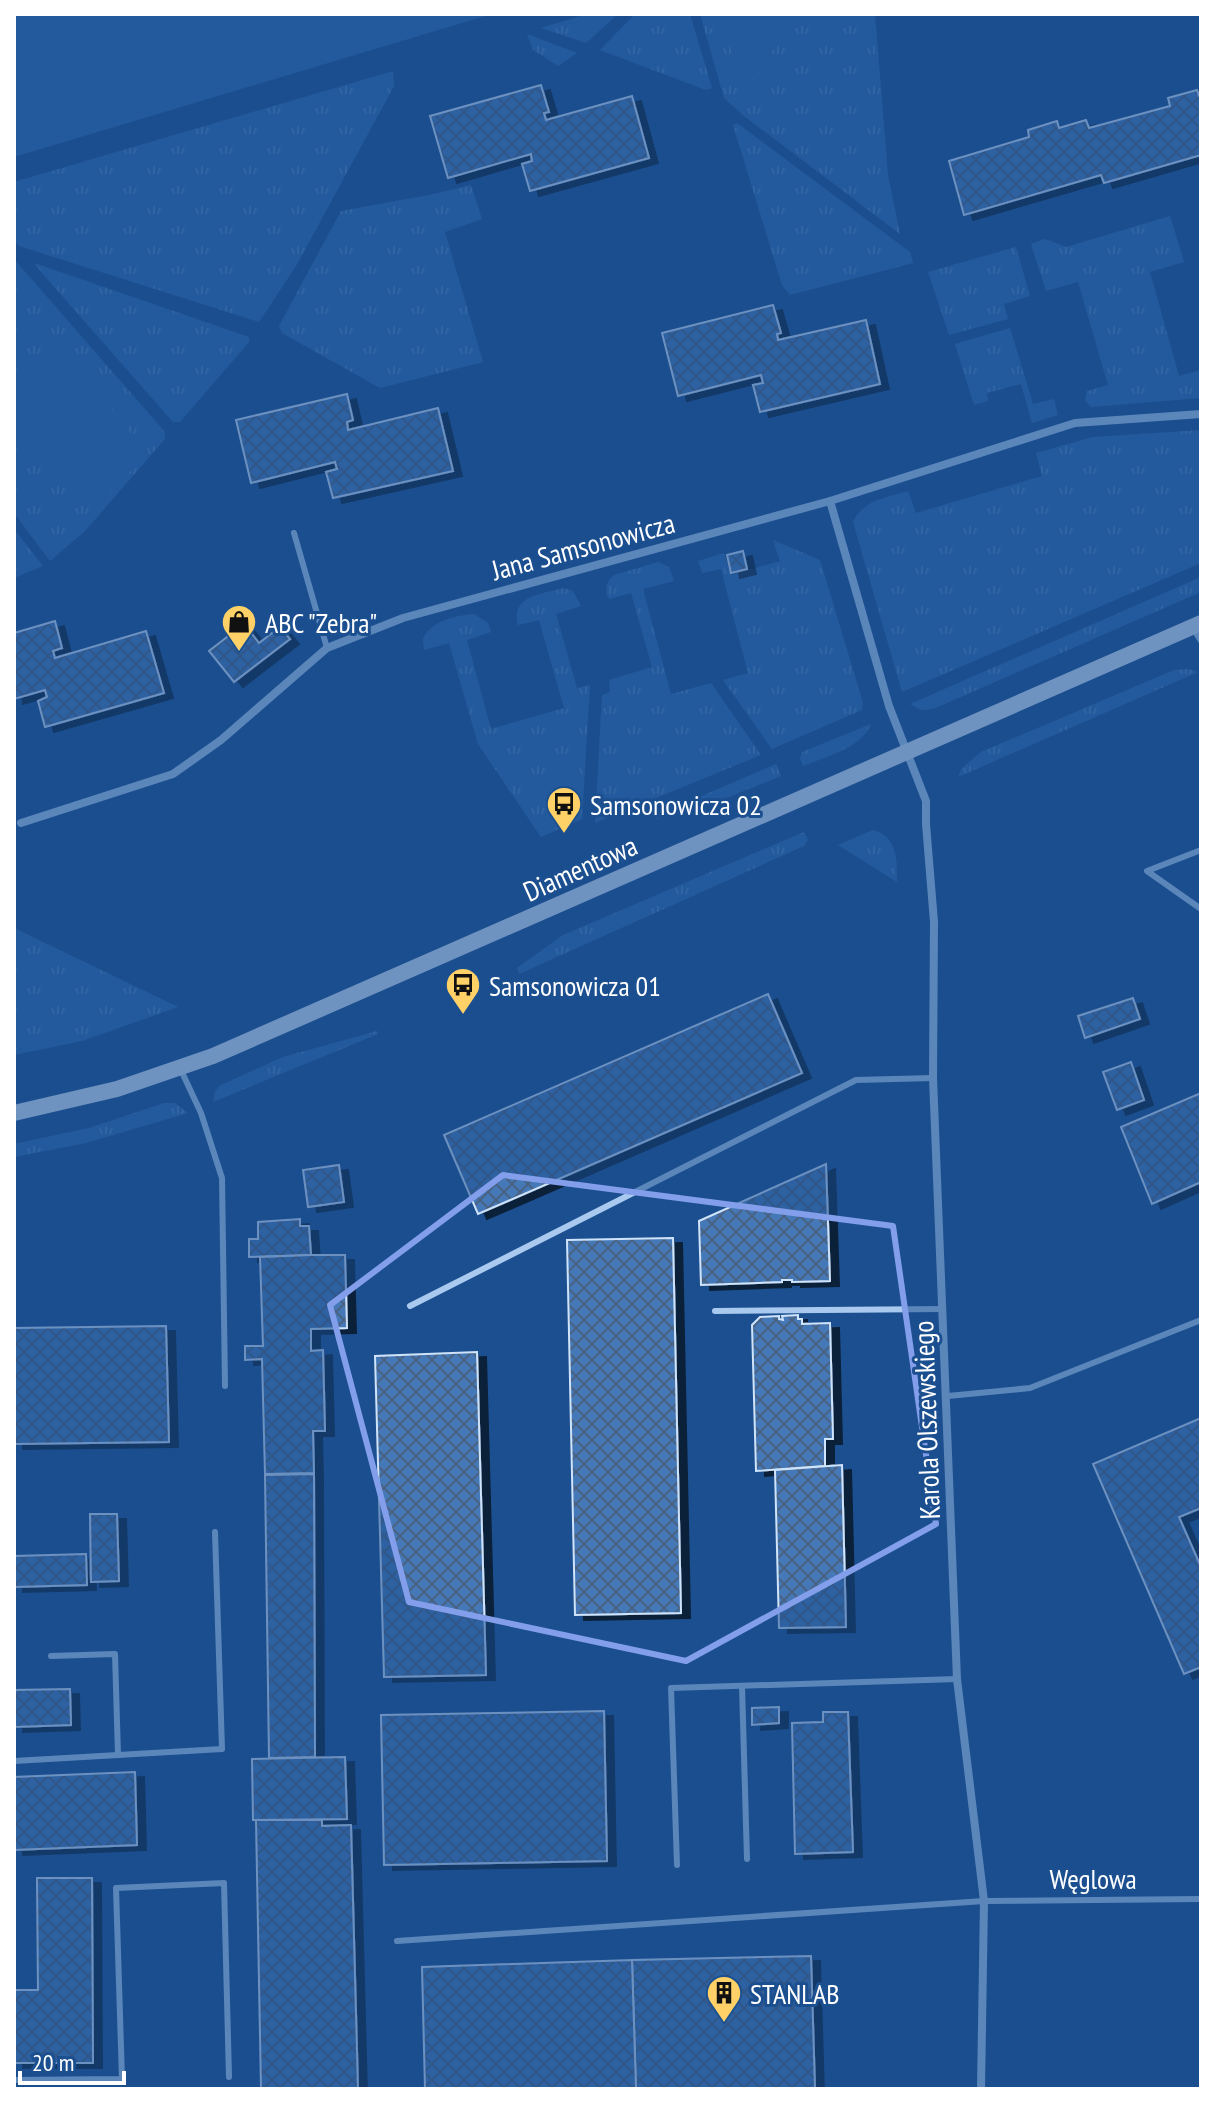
<svg xmlns="http://www.w3.org/2000/svg" width="1215" height="2103" font-family="'PT Sans Narrow',sans-serif">
<defs>
<pattern id="grass-tufts" width="24" height="20" patternUnits="userSpaceOnUse" patternTransform="scale(2)"><rect width="24" height="20" fill="#2e69ad"/><path d="M3 7l-1-3M5 7V3M7 7l1-3M15 17l-1-3M17 17v-4M19 17l1-3" fill="none" stroke="#4d80b9"/></pattern>
<pattern id="building-cross-hatch" width="8" height="8" patternUnits="userSpaceOnUse" patternTransform="scale(2)"><rect width="8" height="8" fill="#4478b7"/><path d="M0 0l8 8M0 8l8-8" fill="none" stroke="#486282"/></pattern>
<filter id="shadow"><feDropShadow dx="9" dy="5" stdDeviation="0" flood-color="#0009"/></filter>
</defs>
<rect width="100%" height="100%" fill="#1b4f8f"/>
<g fill="url(#grass-tufts)">
<polygon points="587,14 618,14 586,43 541,28"/>
<polygon points="635,14 690,14 712,88 706,90 600,50"/>
<polygon points="700,14 875,14 888,175 900,234 744,116 724,98"/>
<polygon points="527,34 577,53 558,66 533,50"/>
<polygon points="393,71 394,86 296,266 259,322 19,246 14,240 14,182"/>
<polygon points="737,123 910,252 913,263 790,295 782,285 733,125"/>
<polygon points="471,185 482,219 445,232 483,362 380,388 282,333 279,326 341,211 434,194"/>
<polygon points="1170,216 1184,262 1150,272 1179,376 1201,370 1201,398 1091,407 1085,400 1087,391 1108,385 1078,282 1046,291 1031,244 1045,239 1066,247"/>
<polygon points="1016,247 1030,296 1004,304 1008,319 949,335 928,272"/>
<polygon points="14,259 165,432 165,439 85,531 50,561 14,513"/>
<polygon points="37,264 249,337 249,342 180,422 173,422 35,265"/>
<polygon points="1010,328 1033,404 1054,399 1058,415 1032,423 1021,384 987,393 988,401 974,405 955,344"/>
<path d="M1201 430V563L902 692 853 522C863 500 886 498 908 491L916 513 1042 476 1036 453 1093 437Z"/>
<polygon points="14,529 43,566 14,578"/>
<polygon points="773,540 820,560 863,703 862,710 772,749 723,680 748,673 721,569 702,573 698,561 724,553 731,575 780,561"/>
<path d="M658 562 669 567 674 581 643 589 671 694 711 683 761 755 595 823 602 695 610 692 609 680 652 667 631 593 609 599C604 589 606 582 614 575Z"/>
<polygon points="1201,577 1201,592 933,709 921,710 910,704"/>
<path d="M564 588 573 591 581 606 556 614 577 688 590 685 582 819 541 837 478 744 449 643 424 650 423 639C432 620 455 616 474 614L488 623 491 632 467 640 491 729 564 708 539 620 518 625C510 595 543 594 564 588Z"/>
<polygon points="1189,669 1198,672 958,777 962,768 981,752 1174,670"/>
<path d="M871 724C861 749 826 756 803 766L800 759 802 752Z"/>
<polygon points="776,764 781,776 724,799 656,819 655,816"/>
<path d="M873 830C898 837 897 860 897 882L838 845Z"/>
<polygon points="804,832 808,840 804,846 519,974 517,968 563,935"/>
<polygon points="14,929 14,928 178,1007 82,1041 14,1055"/>
<polygon points="377,1031 378,1034 213,1102 215,1091 221,1085 283,1057"/>
<polygon points="164,1103 175,1103 188,1113 86,1143 14,1157 14,1144 89,1128"/>
</g>
<g fill="#2e69ad">
<polygon points="14,14 492,14 14,157"/>
<polygon points="721,14 794,14 751,86 740,83"/>
<polygon points="67,353 147,453 94,511 14,420 14,397"/>
</g>
<g fill="url(#building-cross-hatch)" stroke="#cfe3fa" stroke-width="2" filter="url(#shadow)">
<polygon points="541,85 549,112 544,113 546,120 632,96 649,158 530,191 522,164 532,161 531,154 448,178 430,116"/>
<polygon points="1197,90 1199,96 1201,96 1201,155 1104,183 1101,175 964,215 949,161 1029,137 1028,130 1057,121 1059,128 1086,120 1089,128 1170,106 1168,98"/>
<polygon points="773,305 781,333 777,334 778,340 866,320 880,384 760,412 753,385 763,383 761,375 678,396 662,333"/>
<polygon points="347,394 353,420 347,422 348,430 438,408 453,471 333,498 326,472 337,469 335,462 251,483 236,420"/>
<polygon points="743,551 747,569 731,573 727,555"/>
<polygon points="55,621 62,648 53,651 55,658 146,631 164,693 45,727 38,701 47,697 45,690 14,699 14,633"/>
<polygon points="244,624 259,643 280,627 290,639 234,682 209,651"/>
<polygon points="768,994 802,1073 478,1214 444,1135"/>
<polygon points="1133,998 1140,1019 1085,1038 1078,1016"/>
<polygon points="1131,1062 1144,1100 1117,1110 1103,1072"/>
<polygon points="1201,1093 1201,1182 1152,1204 1121,1127"/>
<polygon points="826,1164 830,1281 792,1282 792,1280 782,1280 782,1282 701,1285 699,1221"/>
<polygon points="339,1165 344,1202 308,1207 303,1170"/>
<polygon points="300,1219 300,1226 309,1226 311,1255 249,1257 249,1239 258,1239 258,1222"/>
<polygon points="673,1238 681,1613 575,1615 567,1240"/>
<polygon points="311,1255 345,1255 347,1328 311,1329 311,1351 323,1350 325,1431 313,1431 314,1473 265,1474 262,1359 245,1360 245,1346 263,1346 260,1257"/>
<polygon points="798,1315 798,1319 802,1319 802,1324 830,1323 833,1439 825,1439 825,1466 756,1471 752,1325 760,1317 779,1316 779,1319 783,1320 782,1316"/>
<polygon points="166,1326 169,1442 14,1444 14,1328"/>
<polygon points="477,1352 486,1675 384,1677 375,1356"/>
<polygon points="1201,1418 1201,1508 1179,1517 1201,1567 1201,1667 1184,1674 1093,1464"/>
<polygon points="842,1465 846,1627 779,1628 775,1470"/>
<polygon points="314,1474 315,1757 269,1758 265,1475"/>
<polygon points="90,1514 117,1514 119,1581 91,1582"/>
<polygon points="86,1554 87,1585 14,1587 14,1556"/>
<polygon points="70,1689 71,1725 14,1727 14,1690"/>
<polygon points="779,1707 779,1723 752,1725 752,1708"/>
<polygon points="604,1711 607,1861 384,1865 381,1715"/>
<polygon points="823,1712 848,1712 853,1852 795,1854 792,1723 823,1722"/>
<polygon points="345,1757 347,1819 253,1820 252,1759"/>
<polygon points="135,1772 137,1845 14,1850 14,1777"/>
<polygon points="256,1820 322,1820 322,1826 351,1825 358,2089 261,2089"/>
<polygon points="37,1878 92,1878 93,2063 14,2063 14,1990 38,1990"/>
<polygon points="811,1956 815,2089 636,2089 632,1960"/>
<polygon points="632,1960 636,2089 425,2089 422,1967"/>
</g>
<g fill="none" stroke-linecap="round" stroke-linejoin="round">
<g stroke="#a9c9ee" stroke-width="6">
<polyline points="294,533 327,648"/>
<polyline points="1194,630 1201,641"/>
<polyline points="1201,850 1147,871 1201,909"/>
<polyline points="180,1068 201,1113 222,1178 225,1386"/>
<polyline points="410,1306 856,1080 933,1078"/>
<polyline points="715,1311 943,1309"/>
<polyline points="948,1396 1030,1388 1201,1320"/>
<polyline points="51,1656 115,1654 118,1755"/>
<polyline points="742,1686 747,1859"/>
<polyline points="14,1761 222,1749 215,1532"/>
<polyline points="677,1865 671,1688 957,1679"/>
<polyline points="397,1941 984,1901 1201,1899"/>
<polyline points="14,2080 122,2079 116,1888 224,1883 229,2077"/>
</g>
<g stroke="#a9c9ee" stroke-width="8">
<polyline points="830,501 889,706 926,801 926,824 934,922 933,1078 957,1679 984,1901 981,2089"/>
<polyline points="21,823 173,774 221,740 327,648 403,618 830,501 1075,423 1201,414"/>
</g>
<polyline stroke="#d6e6fa" stroke-width="16" points="14,1113 117,1089 213,1056 1201,623"/>
</g>
<path d="M0 0H1215V2103H0ZM503 1175 893 1226 936 1524 686 1661 409 1602 330 1305Z" fill="#1b4f8f" fill-opacity=".55" fill-rule="evenodd"/>
<path fill="none" stroke="#839eea" stroke-width="6" stroke-linejoin="round" d="M503 1175 893 1226 936 1524 686 1661 409 1602 330 1305Z"/>
<defs>
<symbol id="shop-pin" viewBox="-11 -11 22 30"><path d="M0 17L-7.5 6A9.5 9.5 0 1 1 7.5 6Z" fill="#ffd166" stroke="#1b4f8f"/><path d="M-5-2.5h2.3a2.7 3.5 0 0 1 5.4 0H5L5.5 6h-11ZM-1.5-2.5h3a1.5 2.3 0 0 0-3 0Z" fill="#111"/></symbol>
<symbol id="bus-pin" viewBox="-11 -11 22 30"><path d="M0 17L-7.5 6A9.5 9.5 0 1 1 7.5 6Z" fill="#ffd166" stroke="#1b4f8f"/><path d="M-5-6H5V4H4V6H2V4H-2V6H-4V4H-5ZM-3.5-4V0h7V-4ZM-3.5 1.2v1.5H-2V1.2ZM2 1.2v1.5H3.5V1.2Z" fill="#111"/></symbol>
<symbol id="building-pin" viewBox="-11 -11 22 30"><path d="M0 17L-7.5 6A9.5 9.5 0 1 1 7.5 6Z" fill="#ffd166" stroke="#1b4f8f"/><path d="M-4-6H4V6H1V3H-1V6H-4ZM-2.5-4.3h1.7v1.8h-1.7ZM.8-4.3h1.7v1.8H.8ZM-2.5-1h1.7V.8h-1.7ZM.8-1h1.7V.8H.8Z" fill="#111"/></symbol>
</defs>
<g fill-rule="evenodd">
<use href="#shop-pin" x="219" y="602" width="40" height="54"/>
<use href="#bus-pin" x="544" y="784" width="40" height="54"/>
<use href="#bus-pin" x="443" y="965" width="40" height="54"/>
<use href="#building-pin" x="704" y="1973" width="40" height="54"/>
</g>
<g text-anchor="middle" dominant-baseline="central" stroke-width="6" stroke-linejoin="round" paint-order="stroke">
<g font-size="28" fill="#fff" stroke="#1b4f8f">
<text transform="translate(583 546) rotate(-15)">Jana Samsonowicza</text>
<text transform="translate(580 868) rotate(-24)">Diamentowa</text>
<text transform="translate(926 1420) rotate(-92)">Karola Olszewskiego</text>
<text x="1093" y="1878">Węglowa</text>
</g>
<g font-size="28" fill="#fff" stroke="#1b4f8f" text-anchor="start">
<text x="265" y="622">ABC "Zebra"</text>
<text x="590" y="804">Samsonowicza 02</text>
<text x="489" y="985">Samsonowicza 01</text>
<text x="750" y="1993">STANLAB</text>
</g>
</g>
<rect width="1215" height="2103" fill="none" stroke="#ffffff" stroke-width="32"/>
<path d="M20 2071v12h104v-12" fill="none" stroke="#ffffff" stroke-width="4"/>
<text x="32" y="2071" font-size="24" fill="#ffffff" stroke="#1b4f8f" stroke-width="6" paint-order="stroke">20 m</text>
</svg>
